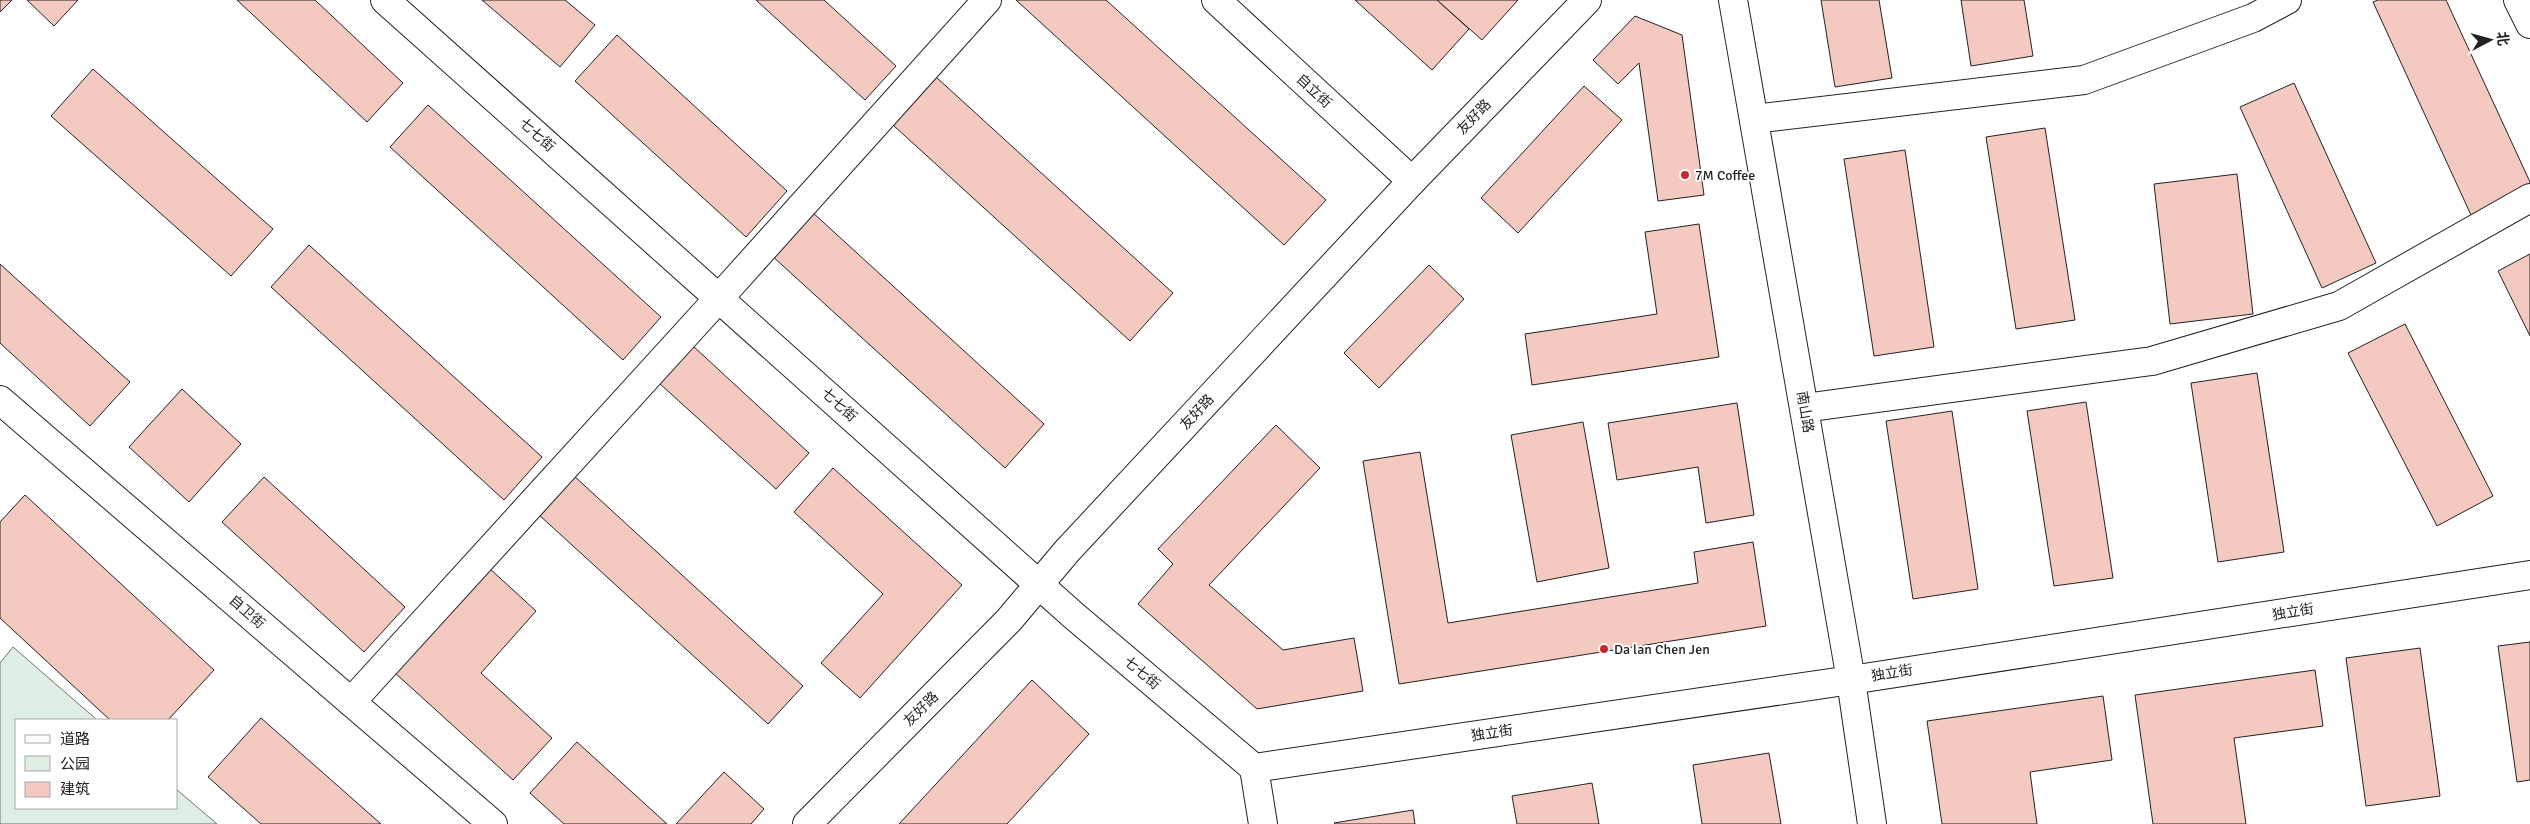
<svg xmlns="http://www.w3.org/2000/svg" width="2530" height="824" font-family="Signika,'Noto Sans SC',sans-serif">
<rect width="100%" height="100%" fill="#fff"/>
<polygon fill="#e0efe3" stroke="#6f6f6f" points="13,647 97,720 16,720 16,808 176,808 176,789 217,824 0,824 0,663"/>
<g fill="#f3c9c0" stroke="#222">
<polygon points="0,0 12,0 0,12"/>
<polygon points="27,0 78,0 54,26"/>
<polygon points="237,0 315,0 403,83 367,122"/>
<polygon points="482,0 565,0 595,25 560,67"/>
<polygon points="756,0 824,0 896,66 865,100"/>
<polygon points="1016,0 1106,0 1326,200 1284,245"/>
<polygon points="1355,0 1437,0 1469,29 1432,70"/>
<polygon points="1437,0 1518,0 1482,40"/>
<polygon points="1821,0 1879,0 1892,78 1835,87"/>
<polygon points="1961,0 2024,0 2033,56 1971,66"/>
<polygon points="2378,0 2446,0 2530,182 2530,188 2471,215 2373,2"/>
<polygon points="1635,16 1682,35 1704,195 1658,201 1639,63 1618,84 1593,60"/>
<polygon points="617,35 787,191 746,237 575,81"/>
<polygon points="93,69 273,229 231,276 51,116"/>
<polygon points="936,77 1173,293 1130,341 893,125"/>
<polygon points="2294,83 2376,263 2322,288 2240,107"/>
<polygon points="1584,86 1622,120 1518,233 1481,198"/>
<polygon points="428,105 661,317 623,360 390,147"/>
<polygon points="2045,128 2075,320 2016,329 1986,137"/>
<polygon points="1905,150 1934,347 1874,356 1844,159"/>
<polygon points="2237,174 2253,314 2170,324 2154,184"/>
<polygon points="811,211 1044,424 1005,468 771,255"/>
<polygon points="1699,224 1719,357 1532,385 1525,334 1657,314 1645,232"/>
<polygon points="309,245 542,457 504,500 271,287"/>
<polygon points="2530,254 2530,336 2498,271"/>
<polygon points="0,264 130,382 90,426 0,343"/>
<polygon points="1429,265 1464,299 1379,388 1344,353"/>
<polygon points="2405,324 2493,496 2437,526 2348,353"/>
<polygon points="693,346 809,453 776,489 659,383"/>
<polygon points="2257,373 2284,552 2218,562 2191,383"/>
<polygon points="182,389 241,444 189,502 129,447"/>
<polygon points="2086,402 2113,578 2054,586 2027,411"/>
<polygon points="1737,403 1754,515 1706,523 1698,467 1617,480 1608,423"/>
<polygon points="1952,411 1978,589 1913,599 1886,421"/>
<polygon points="1583,422 1609,568 1537,582 1511,435"/>
<polygon points="1276,425 1320,468 1209,585 1283,650 1354,638 1363,691 1257,709 1138,604 1173,564 1158,549"/>
<polygon points="1420,452 1448,623 1698,583 1694,552 1753,542 1766,626 1399,684 1363,461"/>
<polygon points="833,468 962,585 860,698 821,663 883,594 794,512"/>
<polygon points="573,475 803,686 768,724 538,514"/>
<polygon points="264,477 405,607 364,652 222,522"/>
<polygon points="25,495 214,670 168,720 110,720 0,618 0,522"/>
<polygon points="488,567 536,611 481,673 552,738 513,780 394,672"/>
<polygon points="2530,642 2530,780 2517,782 2498,646"/>
<polygon points="2420,648 2440,796 2366,806 2346,658"/>
<polygon points="2315,670 2323,726 2234,738 2246,824 2153,824 2135,695"/>
<polygon points="1032,680 1089,734 1007,824 899,824"/>
<polygon points="2103,696 2112,760 2030,772 2037,824 1942,824 1927,721"/>
<polygon points="261,718 381,824 261,824 208,777"/>
<polygon points="577,742 667,824 564,824 530,793"/>
<polygon points="1769,753 1781,824 1702,824 1693,765"/>
<polygon points="724,772 764,809 751,824 676,824"/>
<polygon points="1592,783 1599,824 1517,824 1512,796"/>
<polygon points="1413,810 1415,824 1335,824 1334,823"/>
</g>
<g fill="none" stroke-linecap="round" stroke-linejoin="round">
<defs>
<g id="minor">
<polyline points="1216,0 1412,181"/>
<polyline points="2518,0 2530,24"/>
<polyline points="1754,119 2084,80 2253,18 2287,0"/>
<polyline points="0,400 493,824"/>
<polyline points="1804,408 2152,361 2339,306 2530,198"/>
<polyline points="351,702 719,298 987,0"/>
<polyline points="1254,768 1851,680 2530,575"/>
<polyline points="807,824 1009,620 1067,551 1412,181 1587,0"/>
</g>
<g id="major">
<polyline points="385,0 1073,615 1254,768 1263,824"/>
<polyline points="1733,0 1851,680 1872,824"/>
</g>
</defs>
<use href="#minor" stroke="#222" stroke-width="30"/>
<use href="#major" stroke="#222" stroke-width="30"/>
<use href="#minor" stroke="#fff" stroke-width="28"/>
<use href="#major" stroke="#fff" stroke-width="28"/>
</g>
<g fill="#c62828" stroke="#fff" stroke-width="2">
<circle cx="1685" cy="175" r="5"/>
<circle cx="1604" cy="649" r="5"/>
</g>
<g text-anchor="middle" dominant-baseline="central" stroke-width="4" stroke-linejoin="round" paint-order="stroke">
<g font-size="14" fill="#222" stroke="#fff">
<text transform="translate(1314 91) rotate(43)">自立街</text>
<text transform="translate(1474 117) rotate(-46)">友好路</text>
<text transform="translate(537 135) rotate(42)">七七街</text>
<text transform="translate(839 405) rotate(42)">七七街</text>
<text transform="translate(1197 412) rotate(-47)">友好路</text>
<text transform="translate(1805 412) rotate(80)">南山路</text>
<text transform="translate(247 612) rotate(41)">自卫街</text>
<text transform="translate(2293 612) rotate(-9)">独立街</text>
<text transform="translate(1142 673) rotate(40)">七七街</text>
<text transform="translate(1892 673) rotate(-9)">独立街</text>
<text transform="translate(921 709) rotate(-45)">友好路</text>
<text transform="translate(1492 733) rotate(-8)">独立街</text>
</g>
<g font-size="14" fill="#222" stroke="#fff" text-anchor="start">
<text x="1695" y="175">7M Coffee</text>
<text x="1614" y="649">Da lan Chen Jen</text>
</g>
</g>
<rect x="15" y="719" width="162" height="90" fill="#ffffff" stroke="#a7a7a7"/>
<rect x="25" y="735" width="25" height="8" fill="#ffffff" stroke="#a7a7a7"/>
<text x="60" y="744" font-size="15" fill="#222222">道路</text>
<rect x="25" y="756" width="25" height="15" fill="#e0efe3" stroke="#a7a7a7"/>
<text x="60" y="769" font-size="15" fill="#222222">公园</text>
<rect x="25" y="782" width="25" height="15" fill="#f3c9c0" stroke="#a7a7a7"/>
<text x="60" y="794" font-size="15" fill="#222222">建筑</text>
<g transform="translate(2490 40) rotate(84)" stroke="#ffffff" stroke-width="4" paint-order="stroke">
<path d="M0-4L9 19L0 12L-9 19Z" fill="#222222"/>
<text y="-8" font-size="14" font-weight="bold" text-anchor="middle" fill="#222222">北</text>
</g>
</svg>
